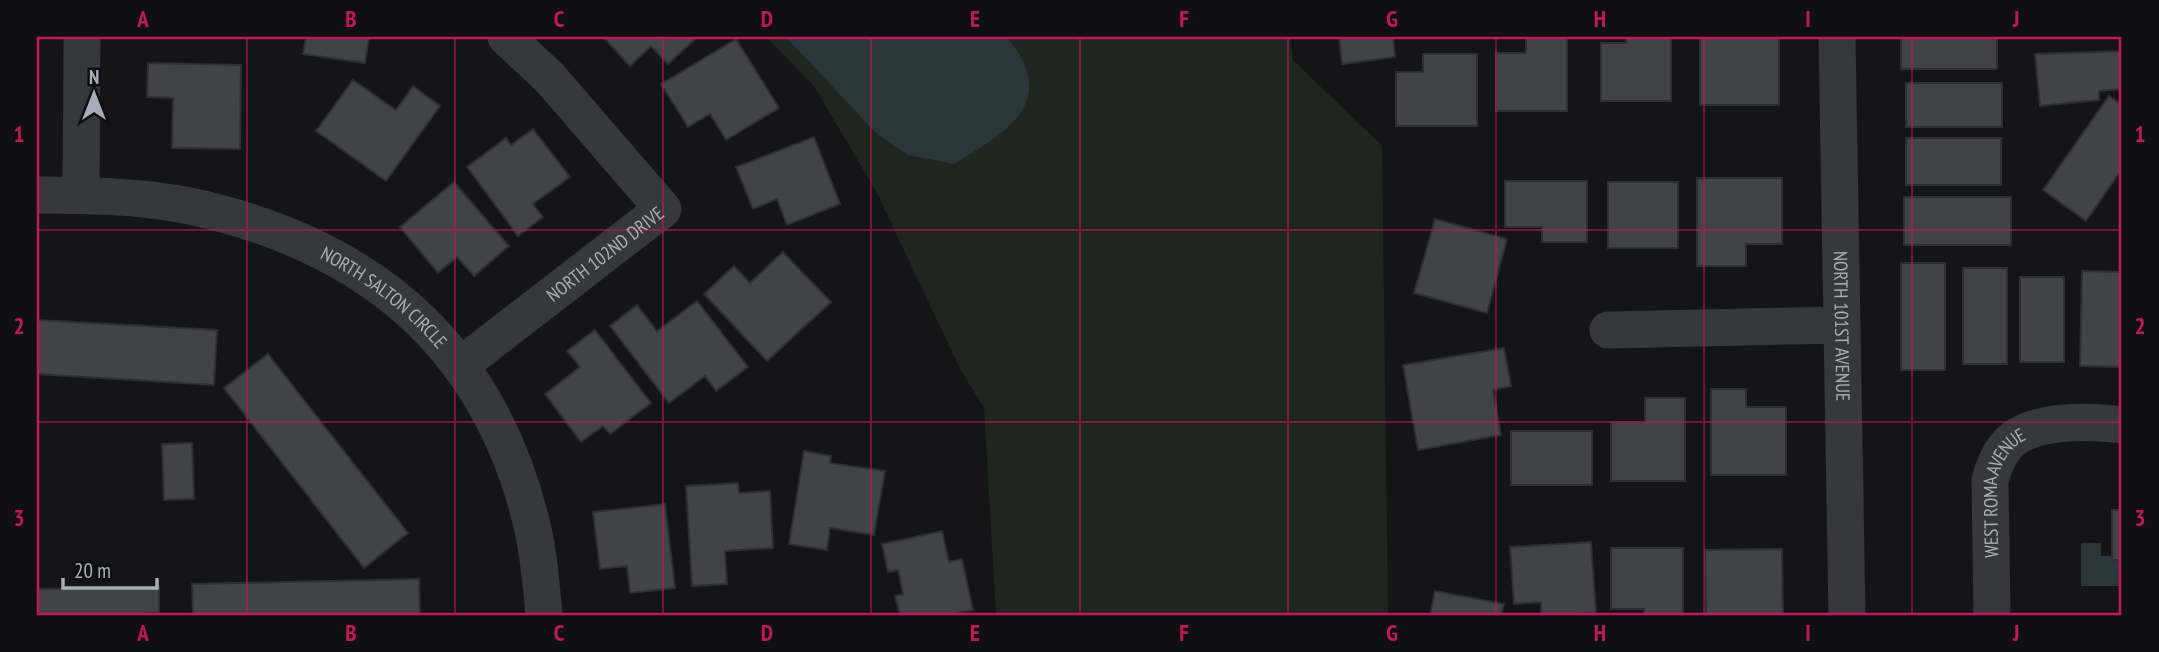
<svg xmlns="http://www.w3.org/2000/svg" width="2159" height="652" font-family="'PT Sans Narrow',sans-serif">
<rect width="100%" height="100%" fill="#151517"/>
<polygon fill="#1f261f" points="766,37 1290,37 1293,60 1382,146 1388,615 996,615 984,408 960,369 878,195 814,86"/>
<g fill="#2b363b">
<path d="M786 37H1007C1060 101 1009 131 954 164L908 155 876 133Z"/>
<polygon points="2081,543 2101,543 2101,556 2122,556 2122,586 2081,586"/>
</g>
<g fill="#414347" stroke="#2f2f33" stroke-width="2">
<polygon points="306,37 369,38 365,63 303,54"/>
<polygon points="603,37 697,37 668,64 651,46 630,66"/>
<polygon points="1339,37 1393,37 1395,57 1342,64"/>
<polygon points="1526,37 1567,37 1567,111 1496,111 1496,53 1526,53"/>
<polygon points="1626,37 1671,37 1671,101 1601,101 1601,43 1626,43"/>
<rect x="1700" y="37" width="79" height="68"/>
<rect x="1901" y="37" width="96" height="32"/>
<polygon points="736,39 779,108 726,140 710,114 688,127 661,84"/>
<polygon points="2122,51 2122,89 2099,91 2099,100 2040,106 2035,54"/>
<polygon points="1423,54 1477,54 1477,126 1396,126 1396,72 1423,72"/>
<polygon points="148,63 241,65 240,149 172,148 173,98 147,97"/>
<polygon points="353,80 396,110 413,86 440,106 386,181 316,131"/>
<rect x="1906" y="83" width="96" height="44"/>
<polygon points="2109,96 2122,105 2122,169 2086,221 2043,190"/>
<polygon points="533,129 570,177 533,204 543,217 518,236 467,167 506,138 511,145"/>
<polygon points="814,137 840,204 787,225 777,199 753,209 736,167"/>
<rect x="1906" y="138" width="95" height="47"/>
<polygon points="1697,178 1782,178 1782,244 1746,244 1746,266 1697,266"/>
<polygon points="1505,181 1587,181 1587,242 1542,242 1542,227 1505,227"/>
<polygon points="454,182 509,246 474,276 457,257 438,273 400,227"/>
<rect x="1608" y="182" width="70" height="66"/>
<rect x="1904" y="197" width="107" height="48"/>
<polygon points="1435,219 1507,239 1487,313 1414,293"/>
<polygon points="783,252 831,302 767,361 704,294 734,266 750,283"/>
<rect x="1901" y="263" width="44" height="107"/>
<rect x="1963" y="268" width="44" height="96"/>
<polygon points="2082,271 2122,272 2122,367 2080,366"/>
<rect x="2020" y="277" width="44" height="85"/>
<polygon points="697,301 748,367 716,391 705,376 669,403 610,326 637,305 657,331"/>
<polygon points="37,320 217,330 214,385 37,374"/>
<polygon points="595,330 651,403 610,434 603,426 581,442 545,394 580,367 567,351"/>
<polygon points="1504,348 1511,386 1493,390 1501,435 1418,450 1403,365"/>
<polygon points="268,354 408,533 364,568 224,388"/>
<polygon points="1711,389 1746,389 1746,407 1786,407 1786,475 1711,475"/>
<polygon points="1645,398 1685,398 1685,481 1611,481 1611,422 1645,422"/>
<rect x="1511" y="431" width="81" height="54"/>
<polygon points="192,443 194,499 164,500 162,444"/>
<polygon points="804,451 831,456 830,463 885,471 874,535 830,528 827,550 789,544"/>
<polygon points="738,483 739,493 770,491 773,548 725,551 727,584 692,586 686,486"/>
<polygon points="665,504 675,588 630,593 627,566 600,569 593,512"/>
<rect x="2112" y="510" width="10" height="50"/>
<polygon points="942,531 949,562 962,559 973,610 948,615 900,615 895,596 903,594 898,570 888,572 882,544"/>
<polygon points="1591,542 1596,613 1541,615 1541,602 1514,604 1510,547"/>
<polygon points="1611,548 1683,548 1683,615 1644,615 1644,609 1611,609"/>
<polygon points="1782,549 1783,615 1706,615 1705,550"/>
<polygon points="419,579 420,615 193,615 192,584"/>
<polygon points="159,587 159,613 145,613 145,615 37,615 37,589"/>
<polygon points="1435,591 1504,604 1501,615 1430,615"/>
</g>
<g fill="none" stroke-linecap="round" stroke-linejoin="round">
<g stroke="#36383c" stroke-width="37">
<path id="s1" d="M1837 37 1847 615"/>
<path id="s2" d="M37 195C85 195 137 196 185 205 363 242 486 340 531 521 539 552 541 584 544 615"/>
<polyline points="81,195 82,37"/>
<polyline points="1608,330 1841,325"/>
<path id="s3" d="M461 365 663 209 549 77 506 37"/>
<path id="s4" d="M1992 615 1990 481C1993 468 1997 457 2006 446 2030 418 2089 421 2122 425"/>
</g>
</g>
<path fill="none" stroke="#c2185b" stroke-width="2" stroke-opacity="0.55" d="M247 37V615M455 37V615M663 37V615M871 37V615M1080 37V615M1288 37V615M1496 37V615M1704 37V615M1912 37V615M37 230H2122M37 422H2122"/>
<g text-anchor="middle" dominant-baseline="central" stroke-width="5" stroke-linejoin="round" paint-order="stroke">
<g font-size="19" fill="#a6aeb7" stroke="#101012">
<text stroke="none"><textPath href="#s3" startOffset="182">NORTH 102ND DRIVE</textPath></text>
<text stroke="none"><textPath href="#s2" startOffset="371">NORTH SALTON CIRCLE</textPath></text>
<text stroke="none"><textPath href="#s1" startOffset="289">NORTH 101ST AVENUE</textPath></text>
<text stroke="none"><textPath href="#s4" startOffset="126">WEST ROMA AVENUE</textPath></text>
</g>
</g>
<rect width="2159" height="652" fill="none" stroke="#101012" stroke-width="77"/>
<g transform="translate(94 94)" stroke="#101012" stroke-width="5" paint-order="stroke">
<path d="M0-5L12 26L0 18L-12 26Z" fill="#a6aeb7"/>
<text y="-10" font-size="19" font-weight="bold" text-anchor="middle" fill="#a6aeb7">N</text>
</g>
<path d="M63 578v10h94v-10" fill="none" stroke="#a6aeb7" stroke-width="3.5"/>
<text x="74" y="578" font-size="21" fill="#a6aeb7" stroke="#101012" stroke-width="5" paint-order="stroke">20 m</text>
<rect x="38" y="38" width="2082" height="576" fill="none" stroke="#c2185b" stroke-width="2.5"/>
<g font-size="23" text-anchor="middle" font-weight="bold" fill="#c2185b">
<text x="143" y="27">A</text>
<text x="351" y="27">B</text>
<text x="559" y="27">C</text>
<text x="767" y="27">D</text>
<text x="975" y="27">E</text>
<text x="1184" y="27">F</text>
<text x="1392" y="27">G</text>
<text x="1600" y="27">H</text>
<text x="1808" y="27">I</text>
<text x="2016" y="27">J</text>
<text x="19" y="142">1</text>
<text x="2140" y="142">1</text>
<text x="19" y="334">2</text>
<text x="2140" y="334">2</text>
<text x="19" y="526">3</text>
<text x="2140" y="526">3</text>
<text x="143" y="641">A</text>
<text x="351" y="641">B</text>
<text x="559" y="641">C</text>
<text x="767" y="641">D</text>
<text x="975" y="641">E</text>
<text x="1184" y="641">F</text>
<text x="1392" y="641">G</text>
<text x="1600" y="641">H</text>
<text x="1808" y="641">I</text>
<text x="2016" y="641">J</text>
</g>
</svg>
